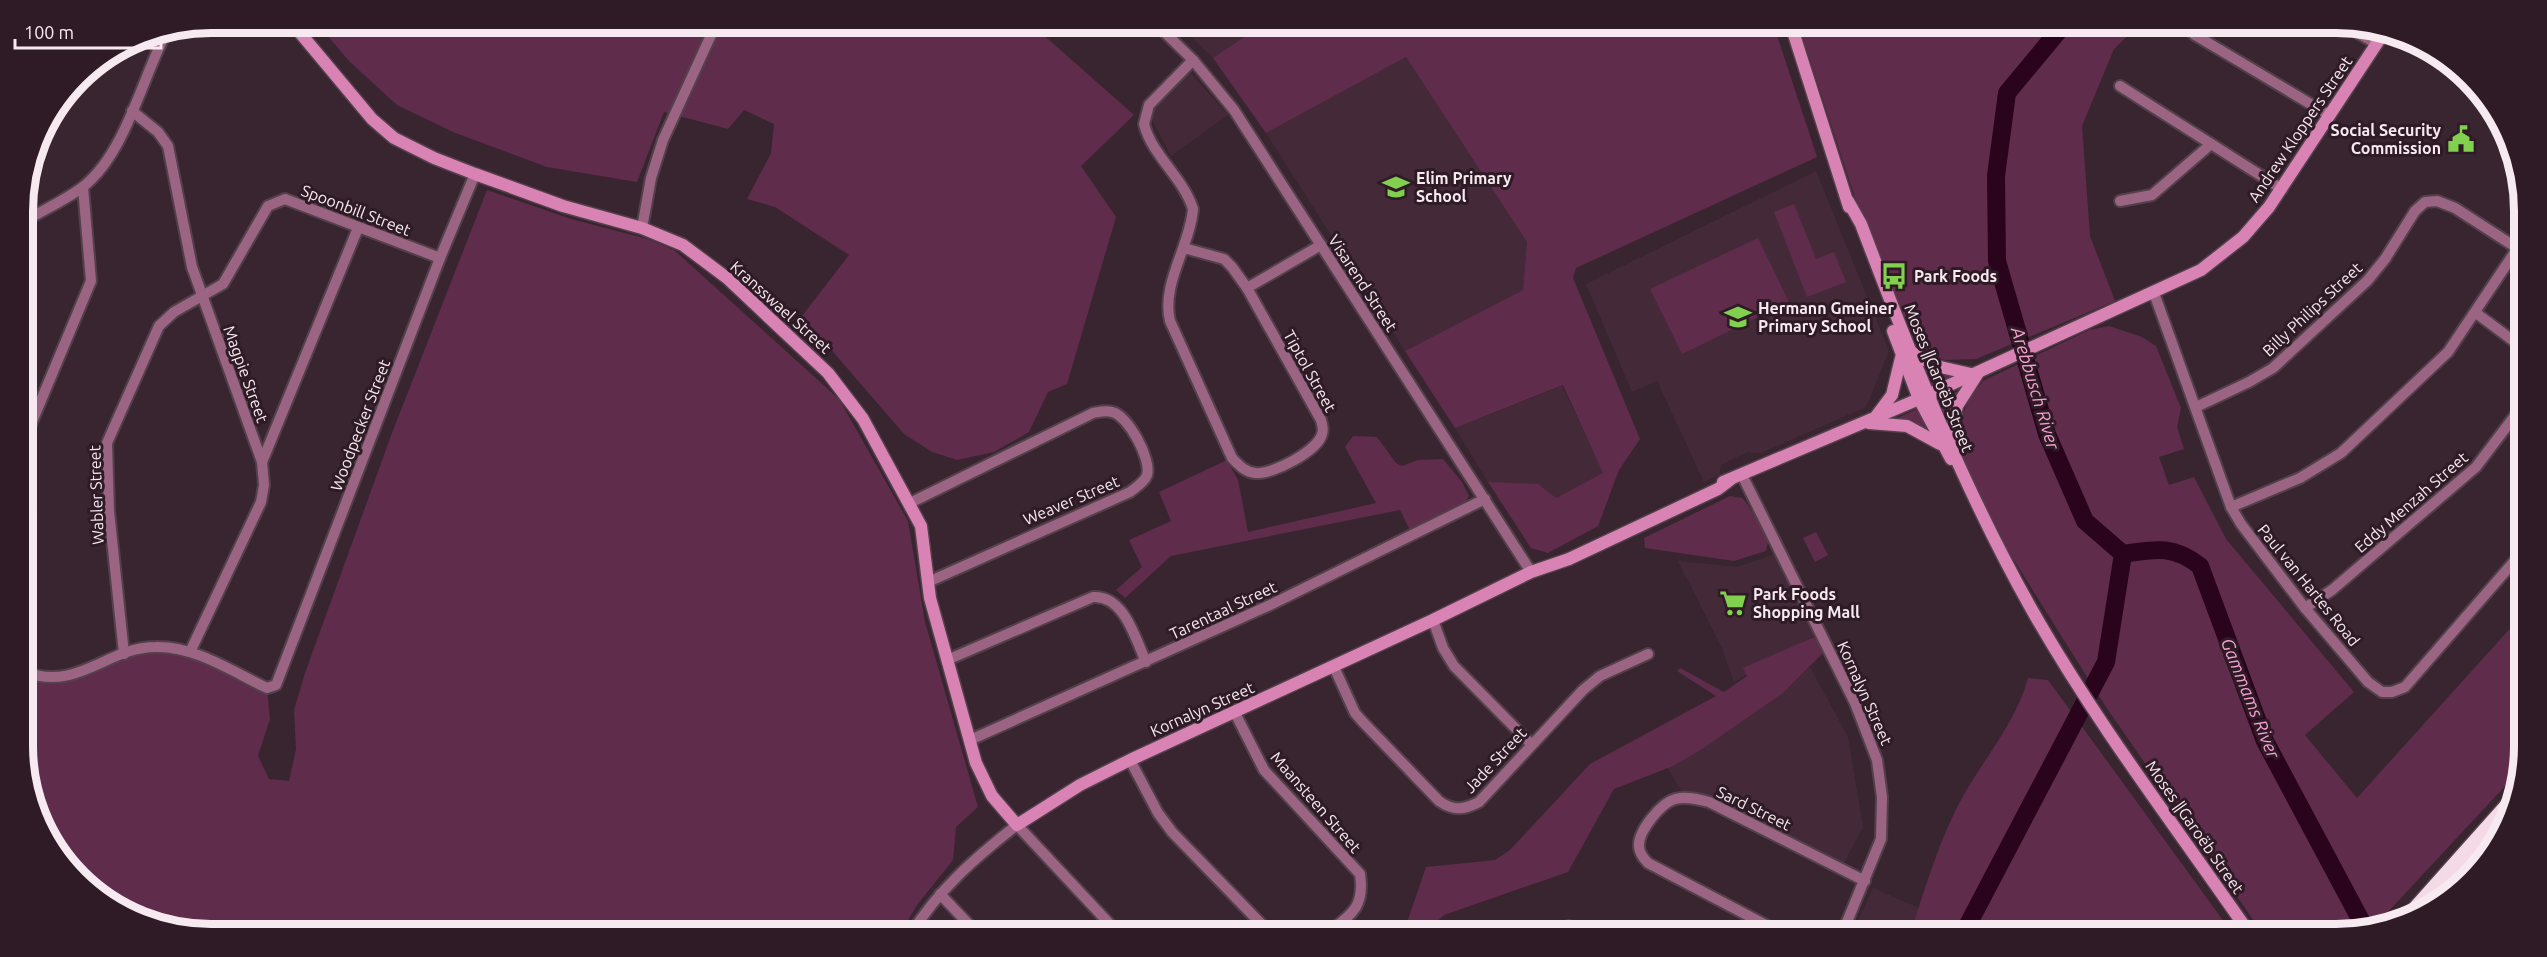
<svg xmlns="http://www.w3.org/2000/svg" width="2547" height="957" font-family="Ubuntu,sans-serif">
<rect width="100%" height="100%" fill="#382530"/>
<g fill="#442a39">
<polygon points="1177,23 1265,23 1213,58"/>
<polygon points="1406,57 1527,242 1523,290 1405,351 1266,133"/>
<polygon points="1189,71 1228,115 1171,156 1151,118 1155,108"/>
<polygon points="1816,171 1889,351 1866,407 1761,453 1747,452 1721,465 1719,475 1704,482 1657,381 1632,392 1586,284"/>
<polygon points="1562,386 1604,473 1556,498 1488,482 1455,428"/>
<polygon points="1781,552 1820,632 1734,682 1722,648 1678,561 1738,567"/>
<polygon points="1810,667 1848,737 1863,827 1843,865 1710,797 1682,793 1668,768 1783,693"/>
<polygon points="1873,888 1919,908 1910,934 1852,934"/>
</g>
<g fill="#602c4b">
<polygon points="1985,22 1998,28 2002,22 2141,23 2114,49 2082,126 2090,236 2115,301 1976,359 1944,360 1926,351 1912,334 1855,198 1798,23"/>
<polygon points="317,23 1030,23 1134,115 1081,166 1116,217 1067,384 1048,392 1029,432 994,452 957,460 932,452 904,434 802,316 849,255 775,207 747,199 771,153 774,124 744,110 728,129 664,112 637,182 547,167 453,132 397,105 349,61"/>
<polygon points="1265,23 1773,23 1817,157 1576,268 1573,278 1640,439 1619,470 1598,526 1548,553 1531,548 1488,482 1538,484 1556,498 1603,473 1563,385 1455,428 1405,351 1523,290 1527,242 1406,57 1266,133 1213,58"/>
<polygon points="487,190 571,219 648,239 674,250 839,399 908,521 925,622 978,807 956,827 953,860 917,905 900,934 211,934 150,924 69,870 26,782 25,672 49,679 124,654 169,647 267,688 270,719 258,756 269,779 289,781 296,749 294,710 305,673 392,433"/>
<polygon points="1794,204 1816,259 1834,252 1846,282 1807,297 1774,212"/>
<polygon points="1758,238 1789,302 1682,354 1650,289"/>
<polygon points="2109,326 2142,337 2156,346 2181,408 2177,427 2184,449 2159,457 2169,485 2194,477 2226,539 2354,692 2305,735 2357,798 2524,613 2524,746 2521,769 2372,929 2348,934 2263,934 2104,704 2002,541 1965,467 1959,450 1962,416 1971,396 1983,381 2089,330"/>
<polygon points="1919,361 1959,375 1929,387"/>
<polygon points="1963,389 1948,431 1935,402"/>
<polygon points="1921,407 1933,434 1891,421"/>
<polygon points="1353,436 1377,437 1396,463 1402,466 1418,460 1443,459 1462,482 1469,496 1466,501 1410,530 1400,510 1171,556 1125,598 1116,590 1142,567 1129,540 1171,521 1159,492 1227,460 1238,480 1248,532 1376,503 1345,447"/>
<polygon points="1730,496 1742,498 1746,502 1769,538 1766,551 1734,561 1645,548 1644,538"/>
<polygon points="1816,532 1828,555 1815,562 1803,538"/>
<polygon points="1814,637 1824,652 1783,693 1702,749 1673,766 1614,789 1568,872 1444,915 1423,934 1403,934 1426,867 1495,860 1510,850 1590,764 1716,696 1677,671 1680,668 1724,692 1747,676 1743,668"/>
<path d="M2028 678 2048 680 2233 934H1910C1925 889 1939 840 1962 798 1984 758 2016 723 2028 678Z"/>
<path d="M2501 831C2486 861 2466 887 2436 903Z"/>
</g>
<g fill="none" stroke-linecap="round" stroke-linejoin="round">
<g stroke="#29041c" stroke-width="18">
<path d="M2123 554C2156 549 2173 545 2200 566L2265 741 2366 930"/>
<polyline points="1963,934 2106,662 2123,554 2085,521 2047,434 1997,261 1996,176 2007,93 2066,22"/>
</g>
<defs>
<g id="street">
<polyline points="1154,22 1193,60 1234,110 1531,572"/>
<polyline points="2181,22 2195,35 2329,115"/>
<polyline points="2340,23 2377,44"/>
<polyline points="146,35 161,42"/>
<polyline points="2195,35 2208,22"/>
<polyline points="2120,86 2282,189"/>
<polyline points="132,111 158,132 168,146 192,267 262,462 264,485 261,502 190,652"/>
<polyline points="2120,201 2152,195 2211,144"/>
<path d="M23 222C43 210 66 200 84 186 126 152 142 78 167 31"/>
<polyline points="642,228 651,178 663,140 717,22"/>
<path d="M1184 248 1224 259 1232 267 1247 288 1321 420C1322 425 1324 429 1322 434 1318 451 1272 475 1255 473 1245 472 1239 465 1232 458L1170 321C1161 284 1190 246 1193 209 1183 177 1152 156 1144 124L1149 105 1193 60"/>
<polyline points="1247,288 1321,245"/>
<polyline points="2154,293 2231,507 2241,524 2305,608 2368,682 2382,692 2392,692 2405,687 2524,550"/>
<polyline points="2476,313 2523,348"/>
<polyline points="2196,407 2249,382 2273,368 2367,281 2385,259 2415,211 2425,202 2437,201 2455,208 2517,248"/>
<polyline points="24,441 91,281 83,187"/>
<polyline points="262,462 358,228"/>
<polyline points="1742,475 1855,703 1877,760 1882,797 1881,839 1842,934"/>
<path d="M910 503 1093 413C1099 412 1106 410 1112 412 1128 415 1152 460 1147 475 1144 483 1136 487 1130 492L928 582"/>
<polyline points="2231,507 2300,478 2341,453 2448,352 2523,240"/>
<polyline points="2305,608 2332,590 2476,467 2523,405"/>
<polyline points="1433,620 1443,648 1454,666 1530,743"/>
<polyline points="124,654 109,511 107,443 159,326 174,312 223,284 268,206 285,199 440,258"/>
<path d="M947 660 1093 597C1124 595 1135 638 1146 662"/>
<path d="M1334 667 1355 713 1362 721 1439 801C1453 811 1464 810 1479 802L1583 690 1600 676 1648 654"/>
<path d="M25 672C78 692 107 647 156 647 195 646 233 672 267 688L276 685 440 258 475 174"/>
<path d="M1235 713 1264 770 1360 874C1365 908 1351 915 1326 934"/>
<polyline points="970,740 1270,605 1485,499"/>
<polyline points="1130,760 1158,813 1172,832 1271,934"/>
<polyline points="940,894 978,934"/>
<path d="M911 934C938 890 976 857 1017 825L1119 934"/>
<polyline points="1534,934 1569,926 1590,934"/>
<path d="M1783 934 1648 863C1643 858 1639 853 1639 846 1638 831 1661 803 1675 799 1686 796 1698 799 1709 802L1865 881"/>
</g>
<g id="secondary">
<polyline points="291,22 372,119 394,138 434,158 475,174 563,206 642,228 683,245 727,278 828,373 863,419 921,526 930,598 976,763 992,796 1017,825 1080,785 1130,760 1433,620 1531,572 1569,559 1718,489 1730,480"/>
<polyline points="1790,22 1849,207"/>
<path d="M1848 201 1861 224C1911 356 1962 486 2032 610 2096 723 2176 827 2250 934"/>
<polyline points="1893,331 1919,399 1951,459"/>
<polyline points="1911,352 1936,366 1971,374"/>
<polyline points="1877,415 1892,395 1901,358"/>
<polyline points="1869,423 1907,426 1940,444"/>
<polyline points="1950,441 1957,406 1978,373"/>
<polyline points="1723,482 1919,399 2201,270 2243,237 2269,207 2385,31"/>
</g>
<polyline id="highway" points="2409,918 2516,798"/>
</defs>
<use href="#street" stroke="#53404b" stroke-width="14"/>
<use href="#secondary" stroke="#53404b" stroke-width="15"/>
<use href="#highway" stroke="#53404b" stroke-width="21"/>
<use href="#street" stroke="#9a6482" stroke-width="10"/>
<use href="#secondary" stroke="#d883b4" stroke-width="12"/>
<use href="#highway" stroke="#f4d9e7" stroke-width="18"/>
</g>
<defs>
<symbol id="civic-bare" viewBox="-9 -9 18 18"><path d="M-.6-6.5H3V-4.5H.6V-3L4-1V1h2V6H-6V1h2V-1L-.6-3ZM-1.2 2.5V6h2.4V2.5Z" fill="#82d04f" stroke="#2e1b26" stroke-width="2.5" paint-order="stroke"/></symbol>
<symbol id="school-bare" viewBox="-9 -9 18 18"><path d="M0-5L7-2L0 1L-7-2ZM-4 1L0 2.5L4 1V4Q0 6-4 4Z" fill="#82d04f" stroke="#2e1b26" stroke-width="2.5" paint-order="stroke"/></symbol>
<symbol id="bus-bare" viewBox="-9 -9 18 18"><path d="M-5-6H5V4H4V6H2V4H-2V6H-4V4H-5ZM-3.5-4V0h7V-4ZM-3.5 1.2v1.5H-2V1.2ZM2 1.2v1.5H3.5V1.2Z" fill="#82d04f" stroke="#2e1b26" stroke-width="2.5" paint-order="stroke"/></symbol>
<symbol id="supermarket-bare" viewBox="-9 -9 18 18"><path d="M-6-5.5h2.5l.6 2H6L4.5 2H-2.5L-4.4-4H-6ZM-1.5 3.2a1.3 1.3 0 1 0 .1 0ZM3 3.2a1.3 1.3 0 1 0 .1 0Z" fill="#82d04f" stroke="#2e1b26" stroke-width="2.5" paint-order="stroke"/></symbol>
</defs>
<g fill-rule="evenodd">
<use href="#civic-bare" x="2442" y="120" width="38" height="38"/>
<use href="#school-bare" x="1377" y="168" width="38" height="38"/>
<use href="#bus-bare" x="1875" y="257" width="38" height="38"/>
<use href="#school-bare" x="1719" y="298" width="38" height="38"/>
<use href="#supermarket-bare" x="1714" y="584" width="38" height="38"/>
</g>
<g text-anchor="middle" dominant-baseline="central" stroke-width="6" stroke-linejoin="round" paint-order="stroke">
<g font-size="16" fill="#f7e9f0" stroke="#2e1b26">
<text transform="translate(2300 129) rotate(-56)">Andrew Kloppers Street</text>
<text transform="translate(356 210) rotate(21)">Spoonbill Street</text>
<text transform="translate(1363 283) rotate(57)">Visarend Street</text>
<text transform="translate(781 307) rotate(42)">Kransswael Street</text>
<text transform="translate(2312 309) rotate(-43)">Billy Philips Street</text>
<text transform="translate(1310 371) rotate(61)">Tiptol Street</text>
<text transform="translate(246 374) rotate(70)">Magpie Street</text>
<text transform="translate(1939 378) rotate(68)">Moses ǁGaroëb Street</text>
<text transform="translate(360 425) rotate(-69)">Woodpecker Street</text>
<text transform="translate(96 495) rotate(-92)">Wabler Street</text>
<text transform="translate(1071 500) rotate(-23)">Weaver Street</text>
<text transform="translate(2411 502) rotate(-41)">Eddy Menzah Street</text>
<text transform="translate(2309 585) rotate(51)">Paul van Hartes Road</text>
<text transform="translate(1223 610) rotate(-25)">Tarentaal Street</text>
<text transform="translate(1865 693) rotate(66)">Kornalyn Street</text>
<text transform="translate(1202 709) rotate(-24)">Kornalyn Street</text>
<text transform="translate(1495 760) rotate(-47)">Jade Street</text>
<text transform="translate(1316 802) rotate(49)">Maansteen Street</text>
<text transform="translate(1754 808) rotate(26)">Sard Street</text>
<text transform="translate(2195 827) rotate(55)">Moses ǁGaroëb Street</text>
</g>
<g font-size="16" font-weight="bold" fill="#f7e9f0" stroke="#2e1b26" text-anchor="start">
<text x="2441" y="130" text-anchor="end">Social Security<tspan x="2441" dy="18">Commission</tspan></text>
<text x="1416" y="178">Elim Primary<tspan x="1416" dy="18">School</tspan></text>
<text x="1914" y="276">Park Foods</text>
<text x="1758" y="308">Hermann Gmeiner<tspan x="1758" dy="18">Primary School</tspan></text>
<text x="1753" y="594">Park Foods<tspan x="1753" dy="18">Shopping Mall</tspan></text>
</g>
<g font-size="18" font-style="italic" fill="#f7a1d2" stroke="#2e1b26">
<text transform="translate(2036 388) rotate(73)">Arebbusch River</text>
<text transform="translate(2251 698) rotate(68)">Gammams River</text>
</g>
</g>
<path d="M0 0H2547V957H0ZM211 33H2336A178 178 0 0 1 2514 211V746A178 178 0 0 1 2336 924H211A178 178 0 0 1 33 746V211A178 178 0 0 1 211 33Z" fill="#2e1b26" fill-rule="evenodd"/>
<path fill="none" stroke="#f7e9f0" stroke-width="8" d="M211 33H2336A178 178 0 0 1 2514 211V746A178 178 0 0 1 2336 924H211A178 178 0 0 1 33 746V211A178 178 0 0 1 211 33Z"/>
<path d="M15 39v9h146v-9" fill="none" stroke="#f7e9f0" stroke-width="3"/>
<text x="24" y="39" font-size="18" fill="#f7e9f0" stroke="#2e1b26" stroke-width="4.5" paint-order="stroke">100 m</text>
</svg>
